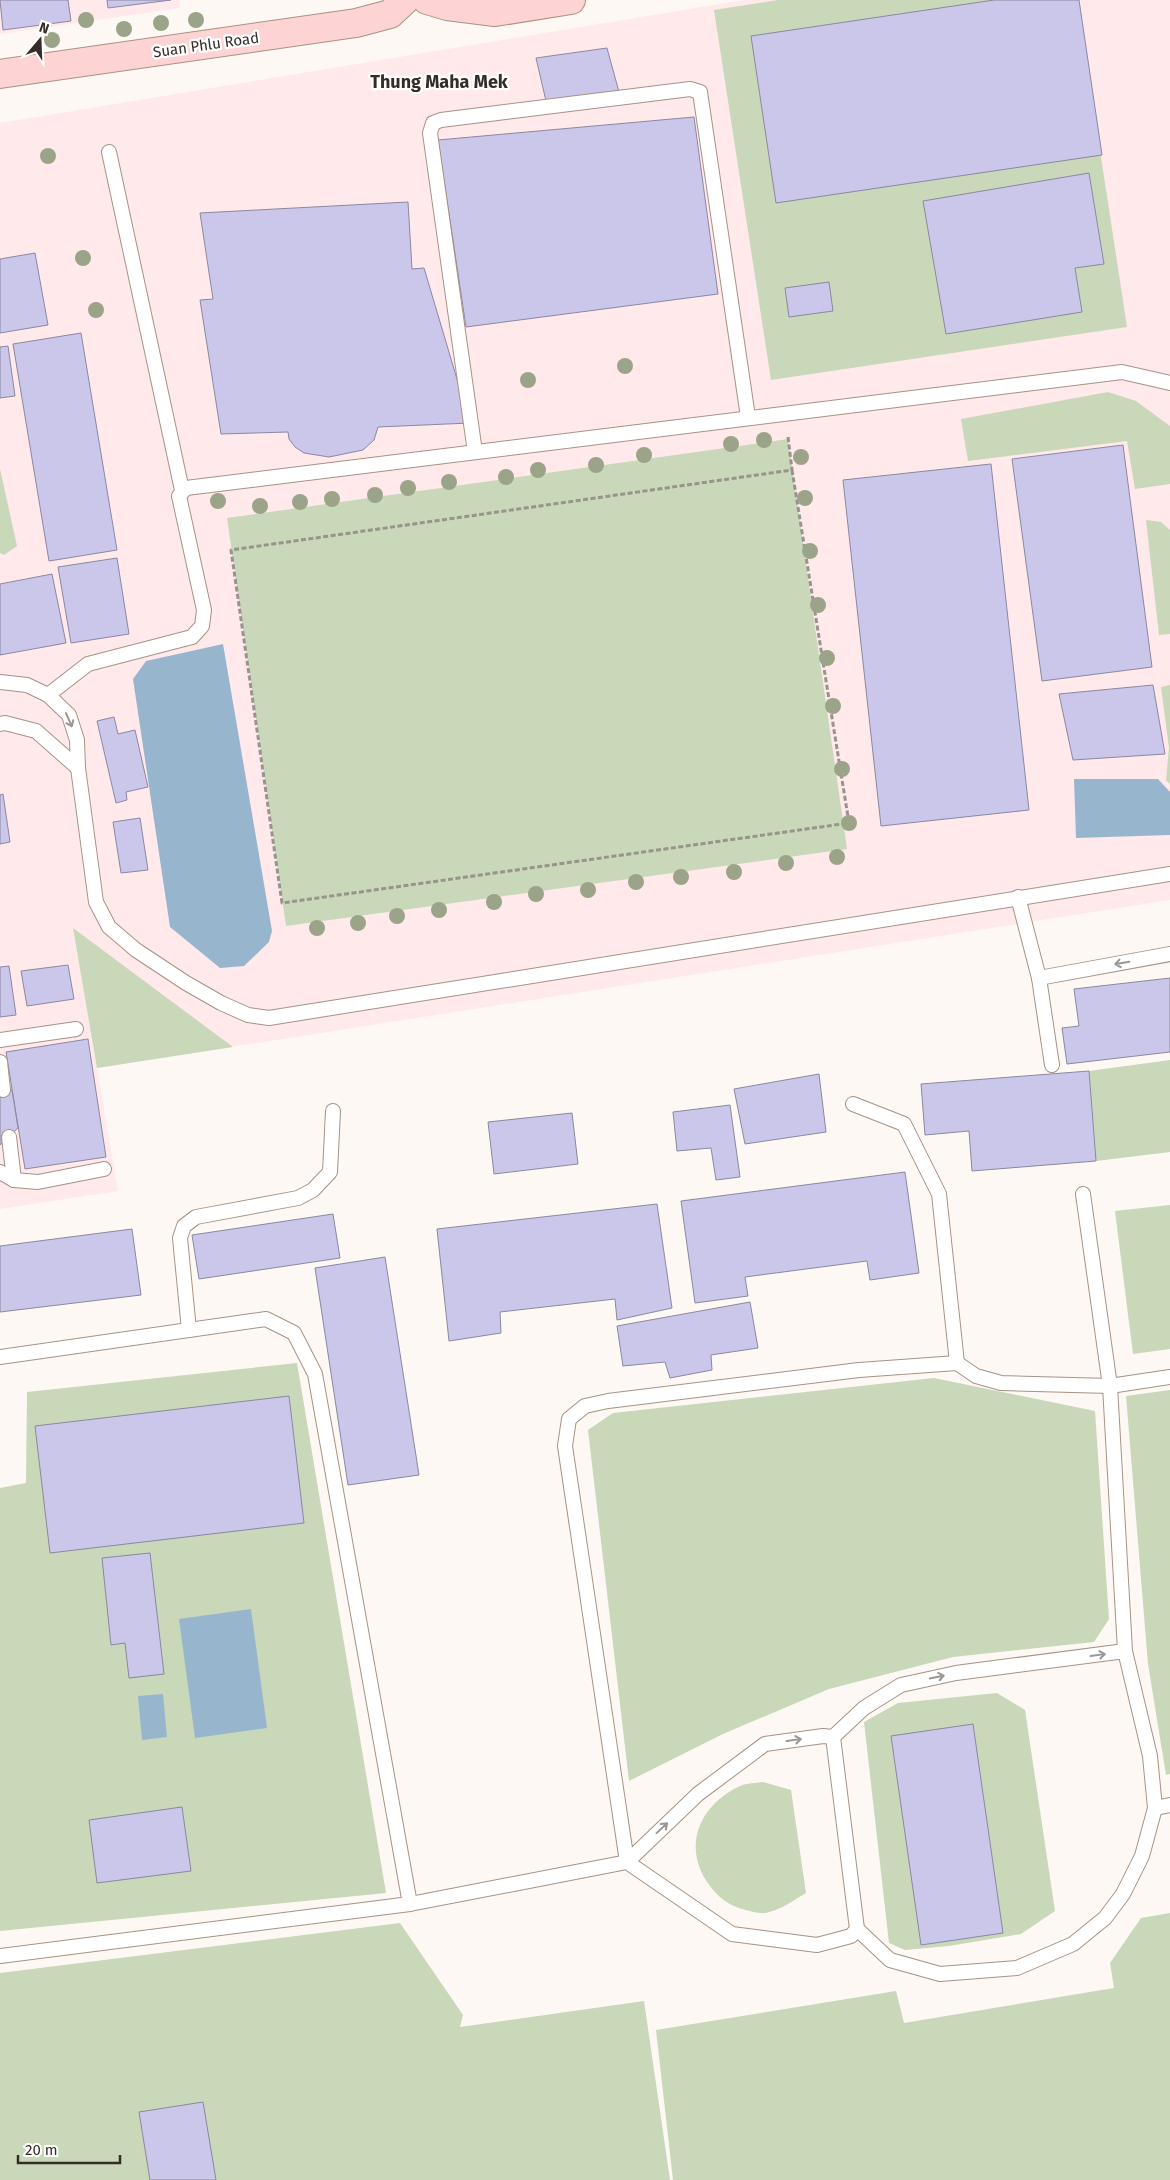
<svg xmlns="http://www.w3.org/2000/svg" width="1170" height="2180" font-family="'Fira Sans',sans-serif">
<rect width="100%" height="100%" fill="#fdf8f4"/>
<g fill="#ffe9eb">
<polygon points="0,0 179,0 180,8 0,34"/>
<polygon points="744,0 1170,0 1170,900 97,1068 118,1191 0,1209 0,123"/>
</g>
<g fill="#c8d8b9">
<polygon points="778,0 1077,0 1127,327 771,380 714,10"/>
<polygon points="1108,392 1136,401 1170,426 1170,484 1135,489 1127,441 968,461 961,419"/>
<polygon points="788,439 847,849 286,926 227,518"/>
<polygon points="0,469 17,546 4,555 0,553"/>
<polygon points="1146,520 1161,522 1170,530 1170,634 1159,635"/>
<polygon points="1170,685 1170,784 1166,780 1169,748 1161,687"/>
<polygon points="73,928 233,1047 97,1068"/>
<polygon points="1170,1060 1170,1152 1096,1161 1089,1071"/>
<polygon points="1170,1205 1170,1349 1133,1354 1115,1211"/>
<polygon points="297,1363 386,1893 0,1931 0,1488 26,1483 27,1392"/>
<polygon points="934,1378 1095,1411 1109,1619 1094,1642 953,1657 829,1689 723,1734 629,1781 588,1430 613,1413"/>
<polygon points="1170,1390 1170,1774 1166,1775 1148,1664 1126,1396"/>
<polygon points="997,1693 1025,1710 1055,1911 1021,1934 949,1946 905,1950 889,1943 864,1722 898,1703"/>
<path d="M763 1782 791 1790 806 1893C794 1900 779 1911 765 1913 759 1914 751 1911 746 1910 730 1907 716 1896 707 1882 682 1844 701 1804 740 1786 747 1783 756 1783 763 1782Z"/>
<polygon points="1170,1913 1170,2180 673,2180 656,2030 896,1991 904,2023 1114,1988 1110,1963 1141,1918"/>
<polygon points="400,1923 463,2015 460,2027 644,2001 670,2180 0,2180 0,1973"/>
</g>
<g fill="#97b6ce">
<polygon points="223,644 272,931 269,942 244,966 220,968 170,927 133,679 146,661"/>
<polygon points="1074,779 1158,779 1170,792 1170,835 1076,838"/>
<polygon points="251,1609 267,1728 195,1738 179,1619"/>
<polygon points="163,1694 167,1737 142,1740 138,1696"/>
</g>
<g fill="#cbc7ea" stroke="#8a889f">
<polygon points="0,0 68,0 71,21 3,30"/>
<polygon points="107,0 171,0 108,8"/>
<polygon points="994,0 1079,0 1102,155 776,203 751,36"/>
<polygon points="607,48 619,92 546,101 536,58"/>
<polygon points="694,117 718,294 466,327 438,140"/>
<polygon points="1089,173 1104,264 1075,268 1082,312 946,334 923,201"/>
<polygon points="408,202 412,269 424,268 470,423 378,427 374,440 363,450 329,457 304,453 295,447 289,439 288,432 221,434 200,300 213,299 200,213"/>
<polygon points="35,253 48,325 0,333 0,259"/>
<polygon points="829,282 833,311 789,317 785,288"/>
<polygon points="81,333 117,550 49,561 13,344"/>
<polygon points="8,346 15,396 0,398 0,347"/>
<polygon points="1123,445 1152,667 1042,681 1012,459"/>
<polygon points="991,464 1029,810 881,826 843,480"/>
<polygon points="117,558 129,634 71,643 58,567"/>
<polygon points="52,574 66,643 0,655 0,584"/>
<polygon points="1153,685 1165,754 1073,760 1059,694"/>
<polygon points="114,717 118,734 135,730 148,787 126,792 127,800 116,803 97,721"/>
<polygon points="3,794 10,842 0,844 0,795"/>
<polygon points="140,818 148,870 121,873 113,822"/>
<polygon points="68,965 74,999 27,1006 21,971"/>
<polygon points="9,966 16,1015 0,1017 0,967"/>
<polygon points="1170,978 1170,1052 1067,1064 1062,1028 1079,1026 1074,989"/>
<polygon points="88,1039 106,1157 25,1169 6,1052"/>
<polygon points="1089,1071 1096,1161 972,1171 969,1131 925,1135 921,1084"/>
<polygon points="819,1074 826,1132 745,1144 734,1089"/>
<polygon points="0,1089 12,1090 18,1128 0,1145"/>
<polygon points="730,1105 740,1177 716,1180 711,1148 677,1151 673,1112"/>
<polygon points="572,1113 578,1164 494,1174 488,1122"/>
<polygon points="905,1172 919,1273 870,1280 867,1261 745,1277 748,1296 695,1303 681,1201"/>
<polygon points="657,1204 672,1308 617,1320 615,1299 500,1312 501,1333 449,1341 437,1229"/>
<polygon points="333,1214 340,1258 199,1279 192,1235"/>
<polygon points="132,1229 141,1295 0,1312 0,1246"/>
<polygon points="385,1257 419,1475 348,1485 315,1268"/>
<polygon points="750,1302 758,1348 711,1355 712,1370 670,1378 665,1362 623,1366 617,1326"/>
<polygon points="289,1396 304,1523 50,1553 35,1426"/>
<polygon points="150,1553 164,1674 129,1678 125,1643 111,1645 102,1558"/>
<polygon points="973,1724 1003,1933 921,1945 891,1736"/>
<polygon points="182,1807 191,1871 97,1883 89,1820"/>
<polygon points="203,2102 216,2180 150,2180 139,2112"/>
</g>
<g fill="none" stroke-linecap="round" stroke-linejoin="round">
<defs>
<g id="lane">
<polyline points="109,152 182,490"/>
<polyline points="475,452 430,133 433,123 441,120 690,89 700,92 748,417"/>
<polyline points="0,682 27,685 48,695 69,715 77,740 78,768 96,902 109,927 136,950 186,983 221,1003 248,1015 269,1018 1170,874"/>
<polyline points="48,695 88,664 192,637 202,626 204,610 179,496 186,488 1122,372 1170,383"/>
<polyline points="0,724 5,723 36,731 78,768"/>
<polyline points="1018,897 1039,978 1052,1065"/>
<polyline points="1039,978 1170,954"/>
<polyline points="0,1040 76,1029"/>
<polyline points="0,1062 3,1090"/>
<polyline points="853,1104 904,1124 939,1194 957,1363"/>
<polyline points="9,1137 14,1180"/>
<polyline points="0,1172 14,1180 38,1182 104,1169"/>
<polyline points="1083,1194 1110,1386 1125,1651"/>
<polyline points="189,1330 180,1238 184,1226 196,1217 298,1198 313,1190 330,1172 333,1111"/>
<polyline points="0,1357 266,1319 294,1333 315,1374 410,1904"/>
<polyline points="833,1737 857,1929"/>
<polyline points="1155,1808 1170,1805"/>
<polyline points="0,1956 410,1904 627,1862 698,1794 765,1744 823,1736 833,1737 864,1708 901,1685 956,1673 1125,1651 1150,1756 1155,1808 1142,1856 1123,1894 1105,1918 1073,1944 1017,1968 940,1974 890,1960 857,1929 851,1936 817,1945 732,1934 627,1862 565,1446 569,1419 585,1406 608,1401 859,1370 957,1363 976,1376 1001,1383 1110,1386 1170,1377"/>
</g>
<g id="secondary">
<polyline points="427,0 447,6 495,12 571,0"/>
<polyline points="0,74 356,23 390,14 405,0"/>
</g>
</defs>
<use href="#lane" stroke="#a89283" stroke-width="16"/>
<use href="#secondary" stroke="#a89283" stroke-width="30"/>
<g stroke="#99928d" stroke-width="3" stroke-dasharray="5 2.5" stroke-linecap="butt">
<polyline points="788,437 792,470"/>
<polygon points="792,470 849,823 282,903 231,550"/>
</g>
<use href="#lane" stroke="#fff" stroke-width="14"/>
<use href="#secondary" stroke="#fed3d3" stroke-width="28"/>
</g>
<g fill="#9ba488">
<circle cx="86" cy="20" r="8"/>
<circle cx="196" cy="20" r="8"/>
<circle cx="161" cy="23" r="8"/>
<circle cx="124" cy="29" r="8"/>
<circle cx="52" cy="40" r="8"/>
<circle cx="48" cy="156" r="8"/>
<circle cx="83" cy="258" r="8"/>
<circle cx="96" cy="310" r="8"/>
<circle cx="625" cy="366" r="8"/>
<circle cx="528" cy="380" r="8"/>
<circle cx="764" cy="440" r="8"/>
<circle cx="731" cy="444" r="8"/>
<circle cx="644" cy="455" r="8"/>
<circle cx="801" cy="457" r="8"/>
<circle cx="596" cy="465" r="8"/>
<circle cx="538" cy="470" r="8"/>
<circle cx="506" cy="477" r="8"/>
<circle cx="449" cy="482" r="8"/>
<circle cx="408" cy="488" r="8"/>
<circle cx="375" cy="495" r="8"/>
<circle cx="805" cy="498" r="8"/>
<circle cx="332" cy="499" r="8"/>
<circle cx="218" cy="501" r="8"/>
<circle cx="300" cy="502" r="8"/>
<circle cx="260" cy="506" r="8"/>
<circle cx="810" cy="551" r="8"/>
<circle cx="818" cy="605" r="8"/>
<circle cx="827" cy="658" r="8"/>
<circle cx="833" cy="706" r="8"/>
<circle cx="842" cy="769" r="8"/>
<circle cx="849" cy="823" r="8"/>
<circle cx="837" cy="857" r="8"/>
<circle cx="786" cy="863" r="8"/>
<circle cx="734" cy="872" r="8"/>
<circle cx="681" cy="877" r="8"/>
<circle cx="636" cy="882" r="8"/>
<circle cx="588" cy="890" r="8"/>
<circle cx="536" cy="894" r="8"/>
<circle cx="494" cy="902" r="8"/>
<circle cx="439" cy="910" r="8"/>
<circle cx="397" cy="916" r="8"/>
<circle cx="358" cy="923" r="8"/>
<circle cx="317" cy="928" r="8"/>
</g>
<defs><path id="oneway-shaft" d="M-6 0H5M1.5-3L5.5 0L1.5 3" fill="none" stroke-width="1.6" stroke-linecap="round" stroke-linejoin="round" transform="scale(1.25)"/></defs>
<g stroke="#9a9692">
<use href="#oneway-shaft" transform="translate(69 720) rotate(66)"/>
<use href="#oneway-shaft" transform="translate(1122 963) rotate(170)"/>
<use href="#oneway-shaft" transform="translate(1098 1655) rotate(-8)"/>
<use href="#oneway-shaft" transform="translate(937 1677) rotate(-12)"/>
<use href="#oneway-shaft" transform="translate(794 1740) rotate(-8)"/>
<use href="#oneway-shaft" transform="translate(662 1828) rotate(-43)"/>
</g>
<g text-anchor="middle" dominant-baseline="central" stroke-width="4.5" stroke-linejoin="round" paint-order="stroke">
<g font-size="15" fill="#352c26" stroke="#fff">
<text transform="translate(206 45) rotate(-8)">Suan Phlu Road</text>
</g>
<g font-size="18" font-weight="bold" fill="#352c26" stroke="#fff">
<text x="439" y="82">Thung Maha Mek</text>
</g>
</g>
<g transform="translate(40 40) rotate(19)" stroke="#ffffff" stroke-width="4" paint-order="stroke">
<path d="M0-4L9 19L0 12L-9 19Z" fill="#352c26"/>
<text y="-8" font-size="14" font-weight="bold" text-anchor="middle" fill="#352c26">N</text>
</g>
<path d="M18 2155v8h102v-8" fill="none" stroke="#352c26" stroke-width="2.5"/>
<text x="25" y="2155" font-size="15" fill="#352c26" stroke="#ffffff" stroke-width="4" paint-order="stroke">20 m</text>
</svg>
